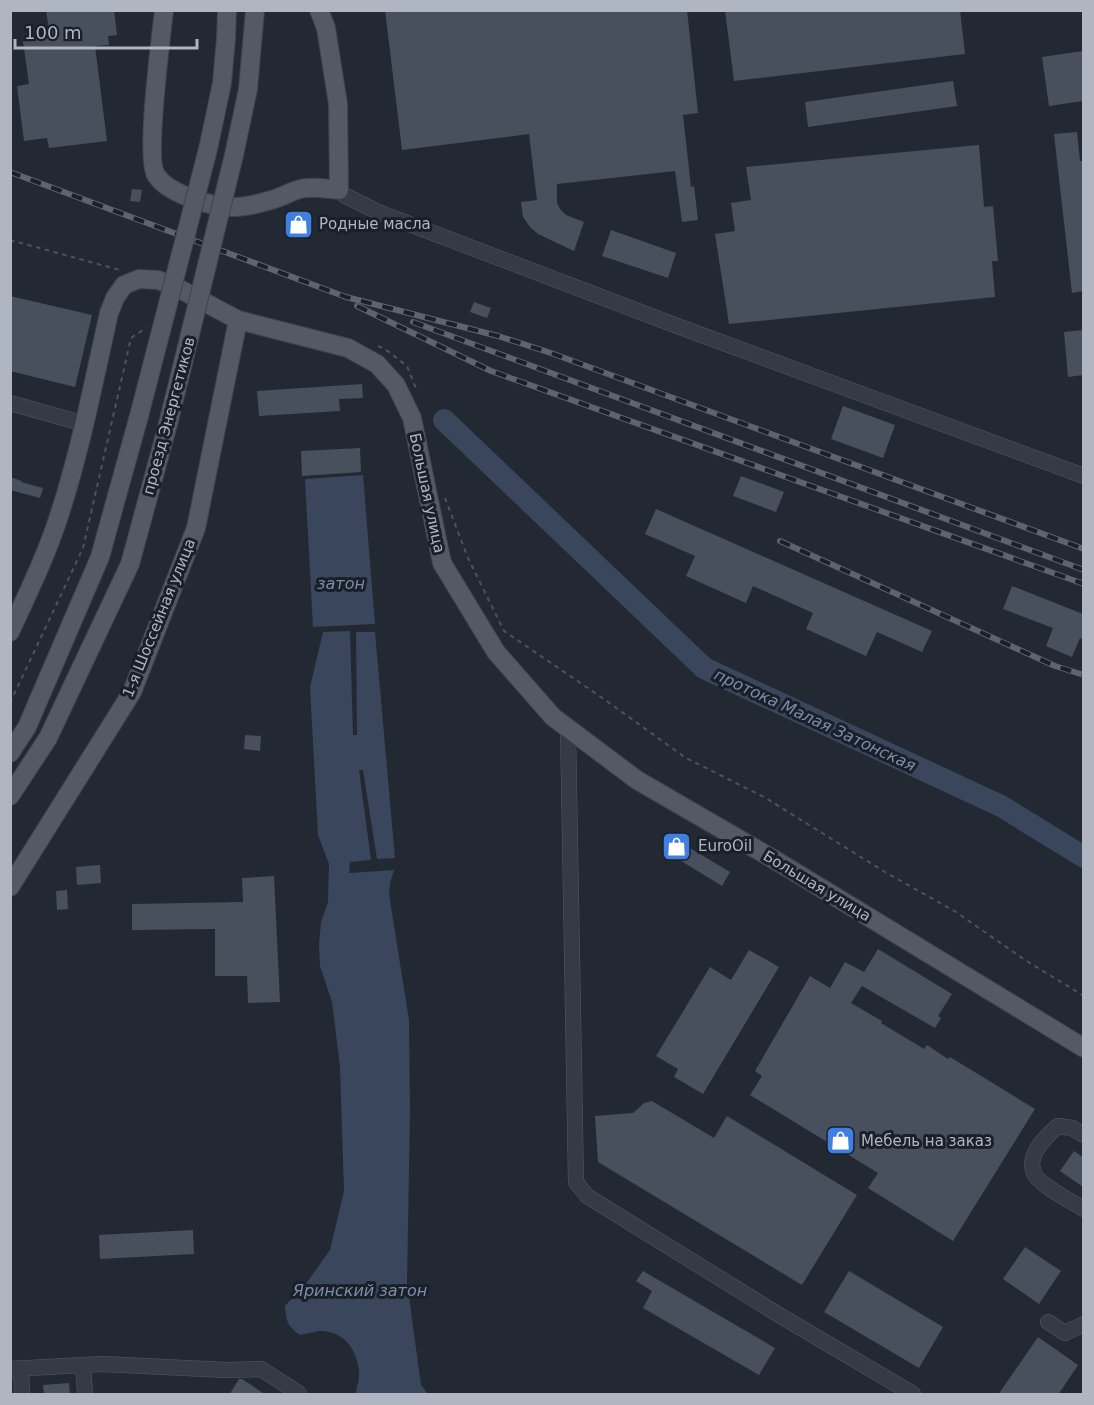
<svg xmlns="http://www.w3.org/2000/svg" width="1094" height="1405" font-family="'DejaVu Sans',sans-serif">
<rect width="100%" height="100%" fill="#222933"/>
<g fill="#39465b">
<polygon points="363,475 375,624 313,627 305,479"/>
<path d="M350 631 353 735H357L356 632H375L395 858 377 859 363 770H359L371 860 350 862 349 873 394 870 390 883 389 894 409 1020 410 1115 407 1282 421 1385 428 1394H356C356 1387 360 1379 359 1371 357 1349 343 1330 319 1331 313 1332 306 1334 300 1335 288 1327 286 1321 285 1306L308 1281 330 1250 344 1191 340 1067 332 1002 320 966 319 945 321 922 328 902 329 864 318 835 310 687 323 632Z"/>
</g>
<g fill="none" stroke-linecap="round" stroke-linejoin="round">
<polyline stroke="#39465b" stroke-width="22" points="444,420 704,668 1001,806 1084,857"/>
</g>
<g fill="#48505d">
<polygon points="46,10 114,10 117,35 108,36 109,45 95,46 107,141 49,148 47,138 24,141 17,86 29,84 23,41 50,37"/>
<polygon points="385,10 687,10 698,113 683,115 691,187 694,186 698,220 682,222 675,171 557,184 557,203 560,209 566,215 584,222 574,251 538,234 530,227 523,217 521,202 537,200 529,134 402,150"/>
<polygon points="725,10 960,10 965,54 734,81"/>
<polygon points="1083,51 1083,101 1049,106 1042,57"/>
<polygon points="953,81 957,106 808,127 805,102"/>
<polygon points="1077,132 1080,161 1083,161 1083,291 1072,293 1054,134"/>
<polygon points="979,145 984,207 993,206 998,261 992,261 995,297 729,324 715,234 735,231 731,203 751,200 746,167"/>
<polygon points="132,189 142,190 140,202 130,201"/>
<polygon points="611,230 676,253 668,278 602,256"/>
<polygon points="10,296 92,315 75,387 10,371"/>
<polygon points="474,302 491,308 487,318 470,312"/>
<polygon points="1083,330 1083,375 1068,377 1064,332"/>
<polygon points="362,384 363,398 339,399 340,411 259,416 257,391"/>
<polygon points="843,406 895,425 883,458 831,439"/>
<polygon points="360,448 361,472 302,476 301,451"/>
<polygon points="741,476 784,492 776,512 733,496"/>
<polygon points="10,477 22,481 21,482 43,488 40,498 10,490"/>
<polygon points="656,509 932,631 922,652 877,632 866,656 806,629 813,613 753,586 746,603 686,576 695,556 645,534"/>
<polygon points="1012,586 1083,614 1083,640 1080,638 1072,657 1046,646 1053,628 1003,609"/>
<polygon points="245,735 261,736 260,751 244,749"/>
<polygon points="673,838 730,872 722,886 665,851"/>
<polygon points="100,865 101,883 77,885 76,867"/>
<polygon points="274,876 280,1002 248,1003 247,976 215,976 215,929 132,930 132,904 243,902 242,878"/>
<polygon points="67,890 68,909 57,910 56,891"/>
<polygon points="878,949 952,994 938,1016 941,1018 935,1028 862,986 851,1003 882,1021 881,1023 924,1049 927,1045 948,1059 950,1057 1035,1109 953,1241 868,1188 878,1173 750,1095 762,1076 755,1071 810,976 830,988 845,962 864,972"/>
<polygon points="749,950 779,967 703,1094 674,1077 678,1069 656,1056 710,967 731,980"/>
<polygon points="652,1101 714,1138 727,1116 857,1195 802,1285 598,1162 595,1116 633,1113 644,1103"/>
<polygon points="1074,1151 1083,1157 1083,1187 1060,1171"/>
<polygon points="193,1230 194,1254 100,1259 99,1235"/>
<polygon points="1025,1247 1061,1271 1039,1304 1003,1279"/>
<polygon points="643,1271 775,1348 759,1375 643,1308 652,1291 636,1281"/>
<polygon points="849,1271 943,1327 919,1368 824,1312"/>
<polygon points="1038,1337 1078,1365 1058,1395 998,1395"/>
<polygon points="239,1379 242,1379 266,1395 229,1395"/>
<polygon points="69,1383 70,1395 44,1395 43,1385"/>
</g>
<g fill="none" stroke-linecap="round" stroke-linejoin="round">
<defs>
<g id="minor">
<polyline points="339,190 344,195 378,212 680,327 1084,476"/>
<polyline points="10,403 85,424"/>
<polyline points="568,728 576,1182 587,1196 779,1315 913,1394"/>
<path d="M1084 1135 1072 1128 1058 1126C1046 1136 1026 1156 1034 1173 1038 1184 1072 1202 1084 1209"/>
<polyline points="1048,1322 1065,1333 1084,1324"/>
<polyline points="83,1365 85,1394"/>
<polyline points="21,1368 22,1394"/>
<polyline points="10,1369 102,1364 227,1370 261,1369 297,1392 299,1394"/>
</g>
<g id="major">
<path d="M164 10C161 38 145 158 156 175 168 194 214 208 235 207 247 207 270 201 280 197 288 194 298 188 306 188 317 187 328 189 339 190L338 104 326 28 319 10"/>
<polyline points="208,149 222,83 226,38 227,10"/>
<polyline points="234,155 248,89 255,10"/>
<path d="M10 632C28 593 47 554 60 513 81 448 94 380 109 313L115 298 124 285 139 279 158 280 174 286 238 320 348 348 377 364 396 385 412 418 442 563 496 652 553 717 637 780 775 860 1084 1048"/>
<polyline points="10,753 27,727 100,557 139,416"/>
<polyline points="10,796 48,738 130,564 168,424"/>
<polyline points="10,887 132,692 196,528 238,320"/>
</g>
</defs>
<use href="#minor" stroke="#525962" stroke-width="16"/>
<use href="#major" stroke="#3e444e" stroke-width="20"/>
<g stroke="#485659" stroke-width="2" stroke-dasharray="4.5 4.5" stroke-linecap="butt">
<polyline points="10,240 120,270"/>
<polyline points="378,346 385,349 407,366 417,391"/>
<polyline points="445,498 468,558 504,631 601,697 686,758 764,797 885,872 956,912 1025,960 1084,996"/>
<polyline points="10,703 83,548 131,338 146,328"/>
</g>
<use href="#minor" stroke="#353b44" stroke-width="15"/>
<use href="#major" stroke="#535a64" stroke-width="18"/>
<defs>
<g id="rail">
<polyline points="10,172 346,297 498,336 551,353 1084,549"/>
<polyline points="357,306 491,371 1084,584"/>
<polyline points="413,322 1084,570"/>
<polyline points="780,541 1055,666 1084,675"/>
</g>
</defs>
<use href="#rail" stroke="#5c6470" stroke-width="6"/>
<use href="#rail" stroke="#1a2029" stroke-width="4" stroke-dasharray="11" stroke-linecap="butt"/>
<defs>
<g id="major-bridge">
<polyline points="139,416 208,149"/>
<polyline points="168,424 234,155"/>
</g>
</defs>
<use href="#major-bridge" stroke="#3e444e" stroke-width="20" stroke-linecap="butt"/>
<use href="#major-bridge" stroke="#535a64" stroke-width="18"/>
</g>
<defs>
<symbol id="shop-square" viewBox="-11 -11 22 22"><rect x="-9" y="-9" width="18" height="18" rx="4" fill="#3f7fe0" stroke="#1a2029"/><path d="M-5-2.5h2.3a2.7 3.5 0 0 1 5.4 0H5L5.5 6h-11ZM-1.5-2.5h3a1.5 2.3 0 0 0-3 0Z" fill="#fff"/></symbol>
</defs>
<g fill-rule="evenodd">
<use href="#shop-square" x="282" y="208" width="33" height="33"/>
<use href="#shop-square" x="660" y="830" width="33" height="33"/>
<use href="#shop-square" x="824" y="1124" width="33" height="33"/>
</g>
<g text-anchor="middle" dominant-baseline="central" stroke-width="6" stroke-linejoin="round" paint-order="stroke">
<g font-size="15" fill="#afb6c1" stroke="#1a2029" text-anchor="start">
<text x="319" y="224">Родные масла</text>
<text x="698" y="846">EuroOil</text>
<text x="861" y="1141">Мебель на заказ</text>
</g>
<g font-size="15" fill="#afb6c1" stroke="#1a2029">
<text transform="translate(169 416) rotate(-75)">проезд Энергетиков</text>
<text transform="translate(427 493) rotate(78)">Большая улица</text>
<text transform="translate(159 618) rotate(-68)">1-я Шоссейная улица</text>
<text transform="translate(817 886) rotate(31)">Большая улица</text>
</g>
<g font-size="16" font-style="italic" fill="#7b8da6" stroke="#1a2029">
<text x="341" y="583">затон</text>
<text transform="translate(815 720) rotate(25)">протока Малая Затонская</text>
<text x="360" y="1290">Яринский затон</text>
</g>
</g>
<rect width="1094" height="1405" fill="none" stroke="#afb6c1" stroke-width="24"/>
<path d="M15 39v9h182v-9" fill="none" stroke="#afb6c1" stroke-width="3"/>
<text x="24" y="39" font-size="18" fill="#afb6c1" stroke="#1a2029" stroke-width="4.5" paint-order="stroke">100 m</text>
</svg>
